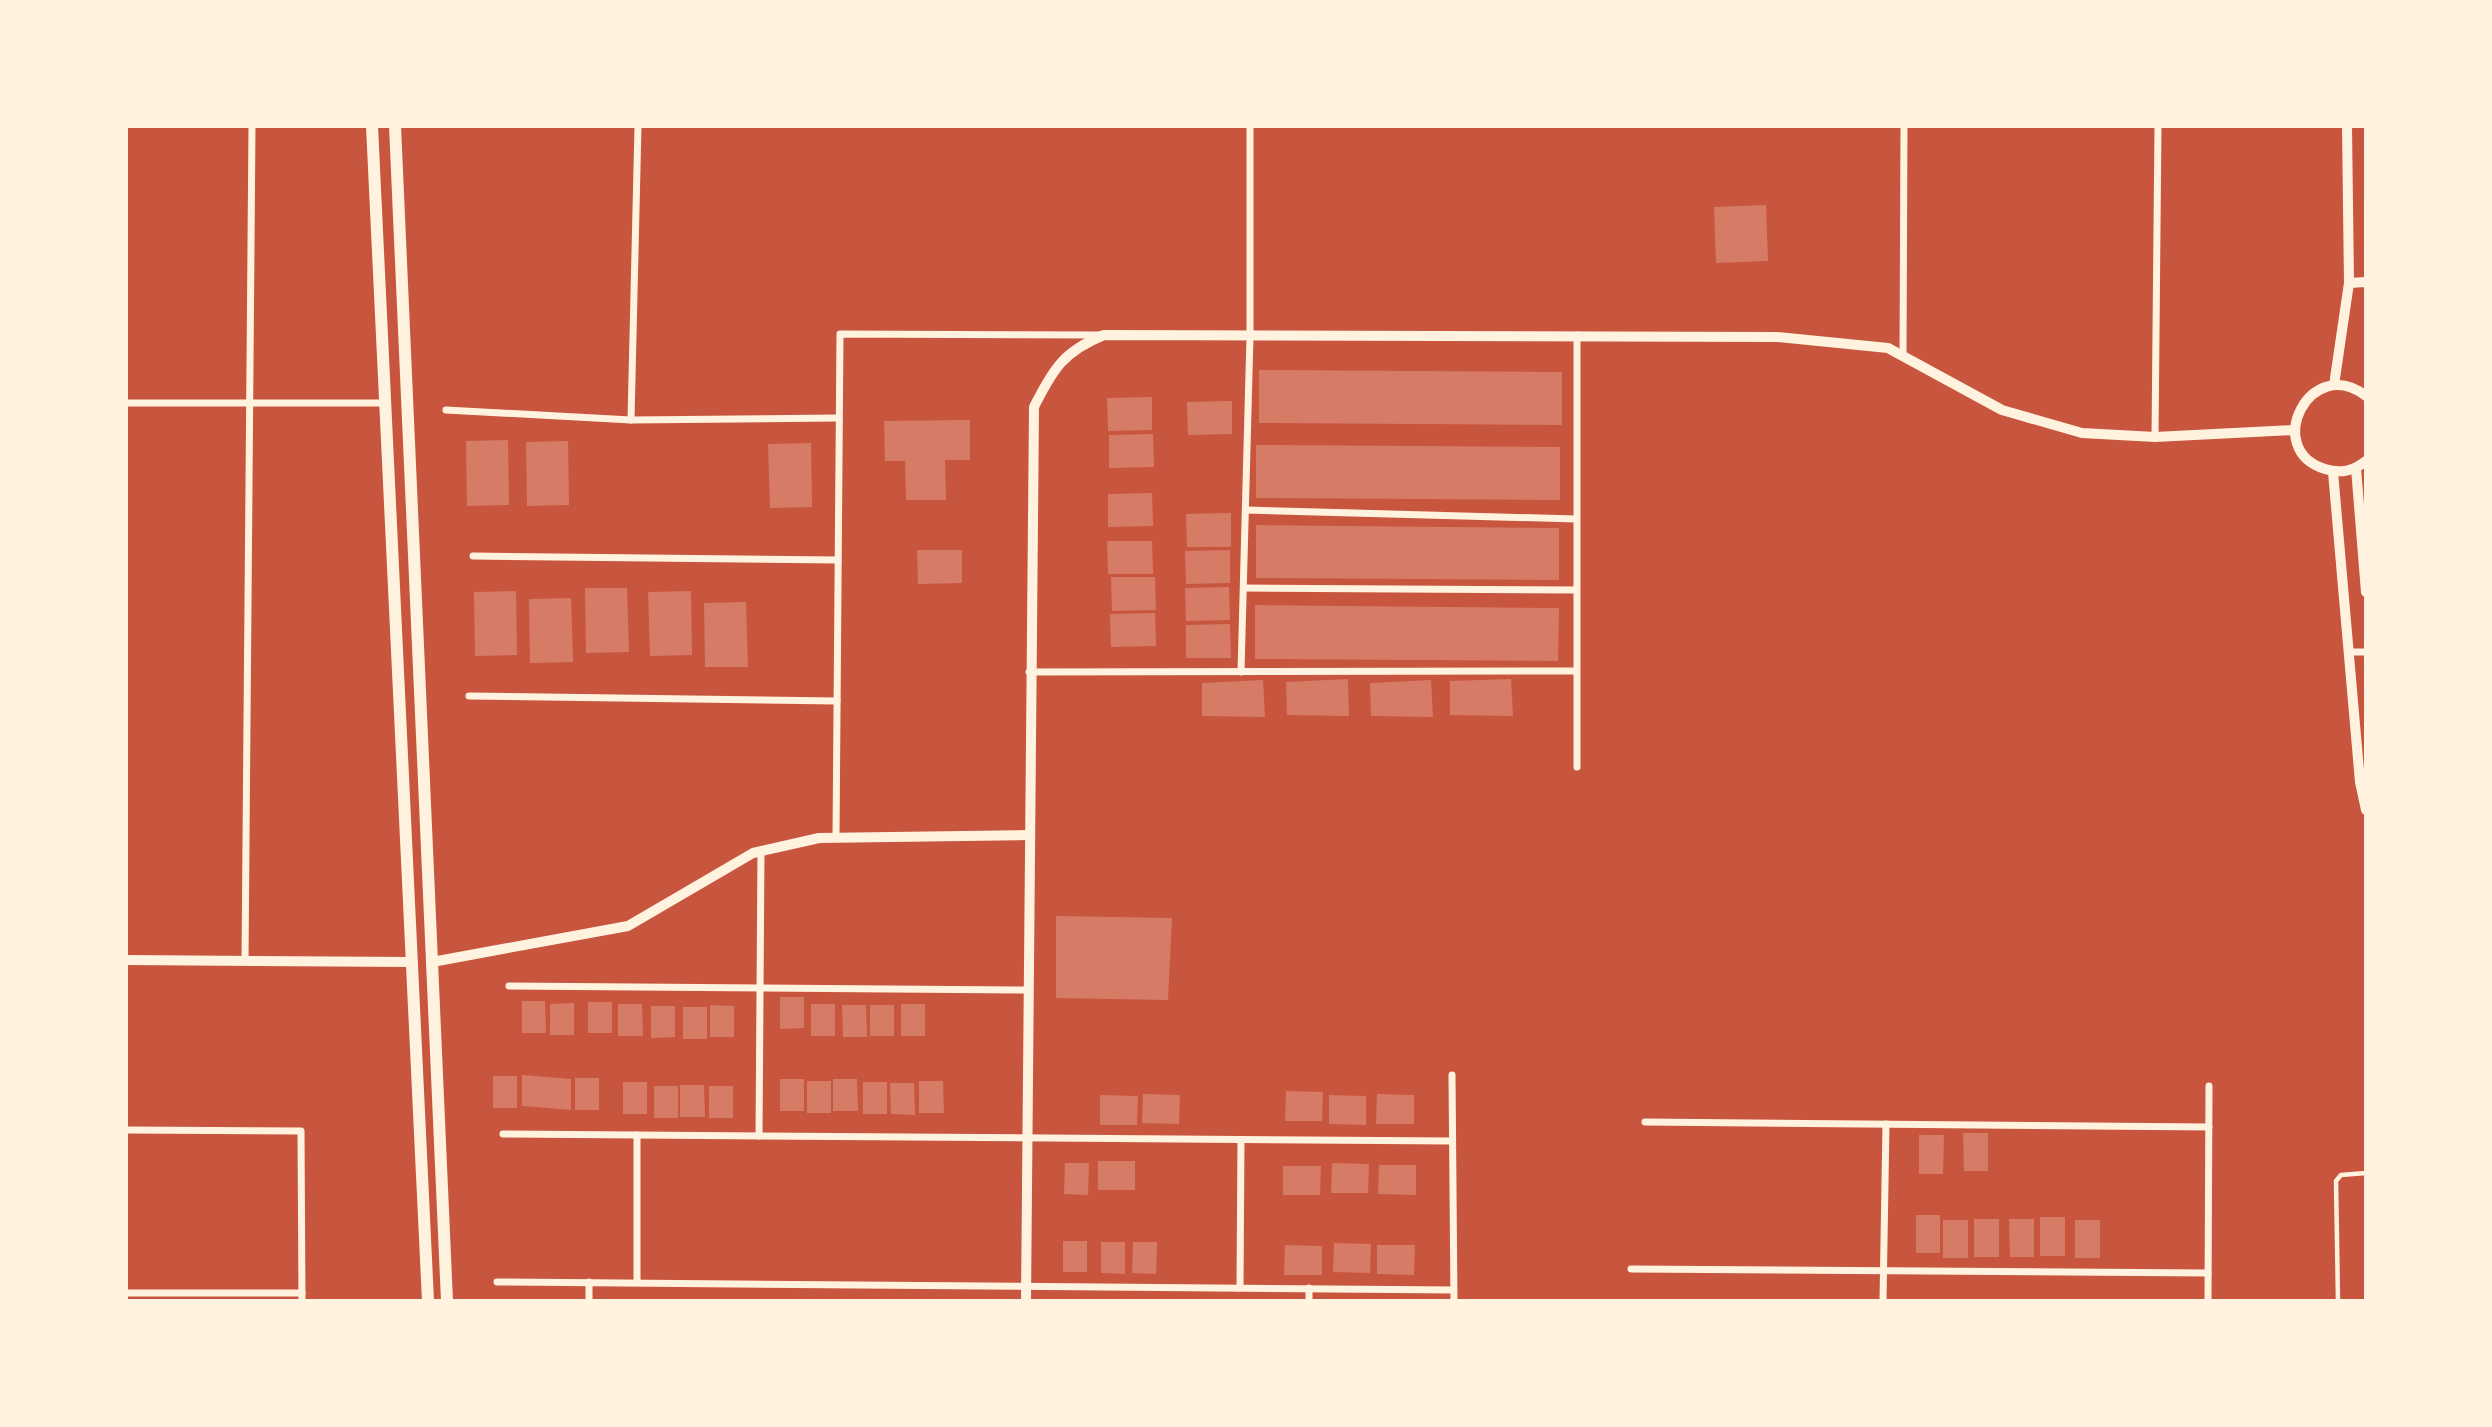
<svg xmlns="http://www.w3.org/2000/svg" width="2492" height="1427" font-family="'DM Sans',sans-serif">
<rect width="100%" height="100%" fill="#c8553d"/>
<g fill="#d67c66">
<polygon points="1766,205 1768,261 1716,263 1714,207"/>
<polygon points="1259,370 1562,372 1562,425 1259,423"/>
<polygon points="1152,397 1152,430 1108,431 1107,398"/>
<polygon points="1232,401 1232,434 1188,435 1187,402"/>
<polygon points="970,420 970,460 945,460 946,500 906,500 905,461 885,461 884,421"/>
<polygon points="1153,434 1154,467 1109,468 1109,435"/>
<polygon points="508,440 509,505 467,506 466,441"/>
<polygon points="568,441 569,505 527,506 526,442"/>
<polygon points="811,443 812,507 770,508 768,444"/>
<polygon points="1256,445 1560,447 1560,500 1256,498"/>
<polygon points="1152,493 1153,526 1108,527 1108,494"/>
<polygon points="1231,513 1231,547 1187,547 1186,514"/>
<polygon points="1256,525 1559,528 1559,580 1256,578"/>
<polygon points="1107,541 1152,541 1153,574 1108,574"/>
<polygon points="917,550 962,550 962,583 918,584"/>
<polygon points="1230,550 1230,583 1186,584 1185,551"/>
<polygon points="1111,577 1155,577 1156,610 1112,611"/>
<polygon points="1229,587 1230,620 1186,621 1185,588"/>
<polygon points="585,588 627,588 629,652 586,653"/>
<polygon points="516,591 517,655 475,656 474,592"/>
<polygon points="691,591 692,655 650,656 648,592"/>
<polygon points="571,598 573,662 530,663 529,599"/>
<polygon points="746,602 748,667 705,667 704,603"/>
<polygon points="1255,605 1559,608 1558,661 1255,659"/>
<polygon points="1155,613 1156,646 1111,647 1110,614"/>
<polygon points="1230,624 1231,658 1186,658 1186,625"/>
<polygon points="1348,679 1349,716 1287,715 1286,682"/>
<polygon points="1511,679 1513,716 1450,715 1450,681"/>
<polygon points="1263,680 1265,717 1202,716 1202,683"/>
<polygon points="1431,680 1433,717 1371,716 1370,683"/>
<polygon points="1056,916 1172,918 1168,1000 1056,998"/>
<polygon points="780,997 804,997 804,1028 780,1029"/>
<polygon points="522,1001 545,1001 546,1033 522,1033"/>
<rect x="588" y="1002" width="24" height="31"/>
<polygon points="574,1003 574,1035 550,1035 550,1004"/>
<polygon points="618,1004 642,1004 643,1036 618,1036"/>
<rect x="811" y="1004" width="24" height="32"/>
<rect x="901" y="1004" width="24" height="32"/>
<polygon points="710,1005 734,1006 734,1037 710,1037"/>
<polygon points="842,1005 866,1005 867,1037 843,1037"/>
<rect x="870" y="1005" width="24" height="31"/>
<polygon points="651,1006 675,1006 675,1037 651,1038"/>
<rect x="683" y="1007" width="24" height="32"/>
<polygon points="522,1075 571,1079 571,1110 522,1106"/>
<rect x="493" y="1076" width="24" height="32"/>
<rect x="575" y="1078" width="24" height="32"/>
<rect x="780" y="1079" width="24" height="32"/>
<polygon points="833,1079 857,1079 858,1111 833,1111"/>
<rect x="807" y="1081" width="24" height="32"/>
<polygon points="919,1081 943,1081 944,1113 919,1113"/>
<rect x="623" y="1082" width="24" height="32"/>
<rect x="863" y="1082" width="24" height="32"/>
<polygon points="890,1083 914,1083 915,1115 891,1114"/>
<polygon points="680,1085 704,1085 705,1117 680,1117"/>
<rect x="654" y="1086" width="24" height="32"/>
<rect x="709" y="1086" width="24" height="32"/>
<polygon points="1286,1091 1323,1092 1322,1121 1285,1121"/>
<polygon points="1143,1094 1180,1095 1179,1124 1142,1123"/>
<polygon points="1377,1094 1414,1095 1414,1124 1376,1124"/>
<polygon points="1100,1095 1138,1096 1137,1125 1100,1125"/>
<polygon points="1329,1095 1366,1096 1366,1125 1329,1124"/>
<polygon points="1963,1133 1988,1133 1988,1171 1964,1171"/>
<polygon points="1919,1135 1944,1135 1943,1174 1919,1174"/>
<rect x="1098" y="1161" width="37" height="29"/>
<polygon points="1065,1163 1089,1163 1088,1195 1064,1194"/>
<polygon points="1332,1163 1369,1164 1368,1193 1331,1193"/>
<polygon points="1379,1165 1416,1165 1416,1195 1378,1194"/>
<polygon points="1283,1166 1321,1166 1320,1195 1283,1195"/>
<rect x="1916" y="1215" width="24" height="38"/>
<rect x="2040" y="1217" width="25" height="39"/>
<rect x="1974" y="1219" width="25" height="38"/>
<polygon points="2009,1219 2034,1219 2034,1257 2010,1257"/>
<rect x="1943" y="1220" width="25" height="38"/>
<rect x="2075" y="1220" width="25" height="38"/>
<rect x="1063" y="1241" width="24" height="31"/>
<polygon points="1101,1242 1125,1242 1125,1274 1101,1273"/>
<polygon points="1133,1242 1157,1242 1156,1274 1132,1273"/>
<polygon points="1334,1243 1371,1244 1370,1273 1333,1272"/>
<polygon points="1285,1245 1322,1246 1322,1275 1284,1275"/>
<polygon points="1377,1245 1415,1245 1414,1275 1377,1274"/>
</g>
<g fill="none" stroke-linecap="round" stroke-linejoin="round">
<polyline stroke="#fff3e0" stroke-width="4.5" points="2338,1301 2336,1181 2341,1175 2366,1173"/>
<g stroke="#fff3e0" stroke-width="7">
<polyline points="1577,335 1577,767"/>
<polyline points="1903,355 1904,126"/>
<polyline points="126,403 386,403"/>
<polyline points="446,410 631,420 839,418"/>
<polyline points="631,420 638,126"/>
<polyline points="2155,437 2158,126"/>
<polyline points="1246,510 1576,519"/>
<polyline points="473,556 838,560"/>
<polyline points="1244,588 1576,590"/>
<polyline points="2349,652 2366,652"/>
<polyline points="1029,672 1576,671"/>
<polyline points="1241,672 1250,336 1250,126"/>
<polyline points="469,696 837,701"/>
<polyline points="836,838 840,334 1100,335"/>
<polyline points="245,961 252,126"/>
<polyline points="509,986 1028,990"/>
<polyline points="1452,1075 1454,1301"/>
<polyline points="1645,1122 2209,1127"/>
<polyline points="126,1130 301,1131 302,1301"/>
<polyline points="503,1134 1452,1141"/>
<polyline points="759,1136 761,851"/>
<polyline points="1631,1269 2208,1273"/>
<polyline points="497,1282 1453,1290"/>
<polyline points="637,1282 637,1135"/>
<polyline points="1240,1288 1241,1140"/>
<polyline points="126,1293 302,1293"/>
<polyline points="589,1301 589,1282"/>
<polyline points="1309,1301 1309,1288"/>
<polyline points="1883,1301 1886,1124"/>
<polyline points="2208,1301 2209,1086"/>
</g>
<g stroke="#fff3e0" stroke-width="10">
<polyline points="2349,283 2366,282"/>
<polyline points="2334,385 2349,283 2347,126"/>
<path d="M2366 396C2310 353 2262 450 2325 469 2341 474 2353 471 2366 461"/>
<polyline points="2356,468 2366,592"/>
<polyline points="2333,472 2360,782 2366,810"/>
<polyline points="126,960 412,962"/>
<polyline points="432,962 628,926 753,853 819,838 1028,835"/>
<path d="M1026 1301 1034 407C1053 369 1064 351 1104 335L1777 337 1888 348 2002 410 2082 433 2155 437 2295 430"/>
</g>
<g stroke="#fff3e0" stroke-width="12">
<polyline points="372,126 428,1301"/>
<polyline points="395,126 447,1301"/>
</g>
</g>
<rect width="2492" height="1427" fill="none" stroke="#fff3e0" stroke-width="256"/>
</svg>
